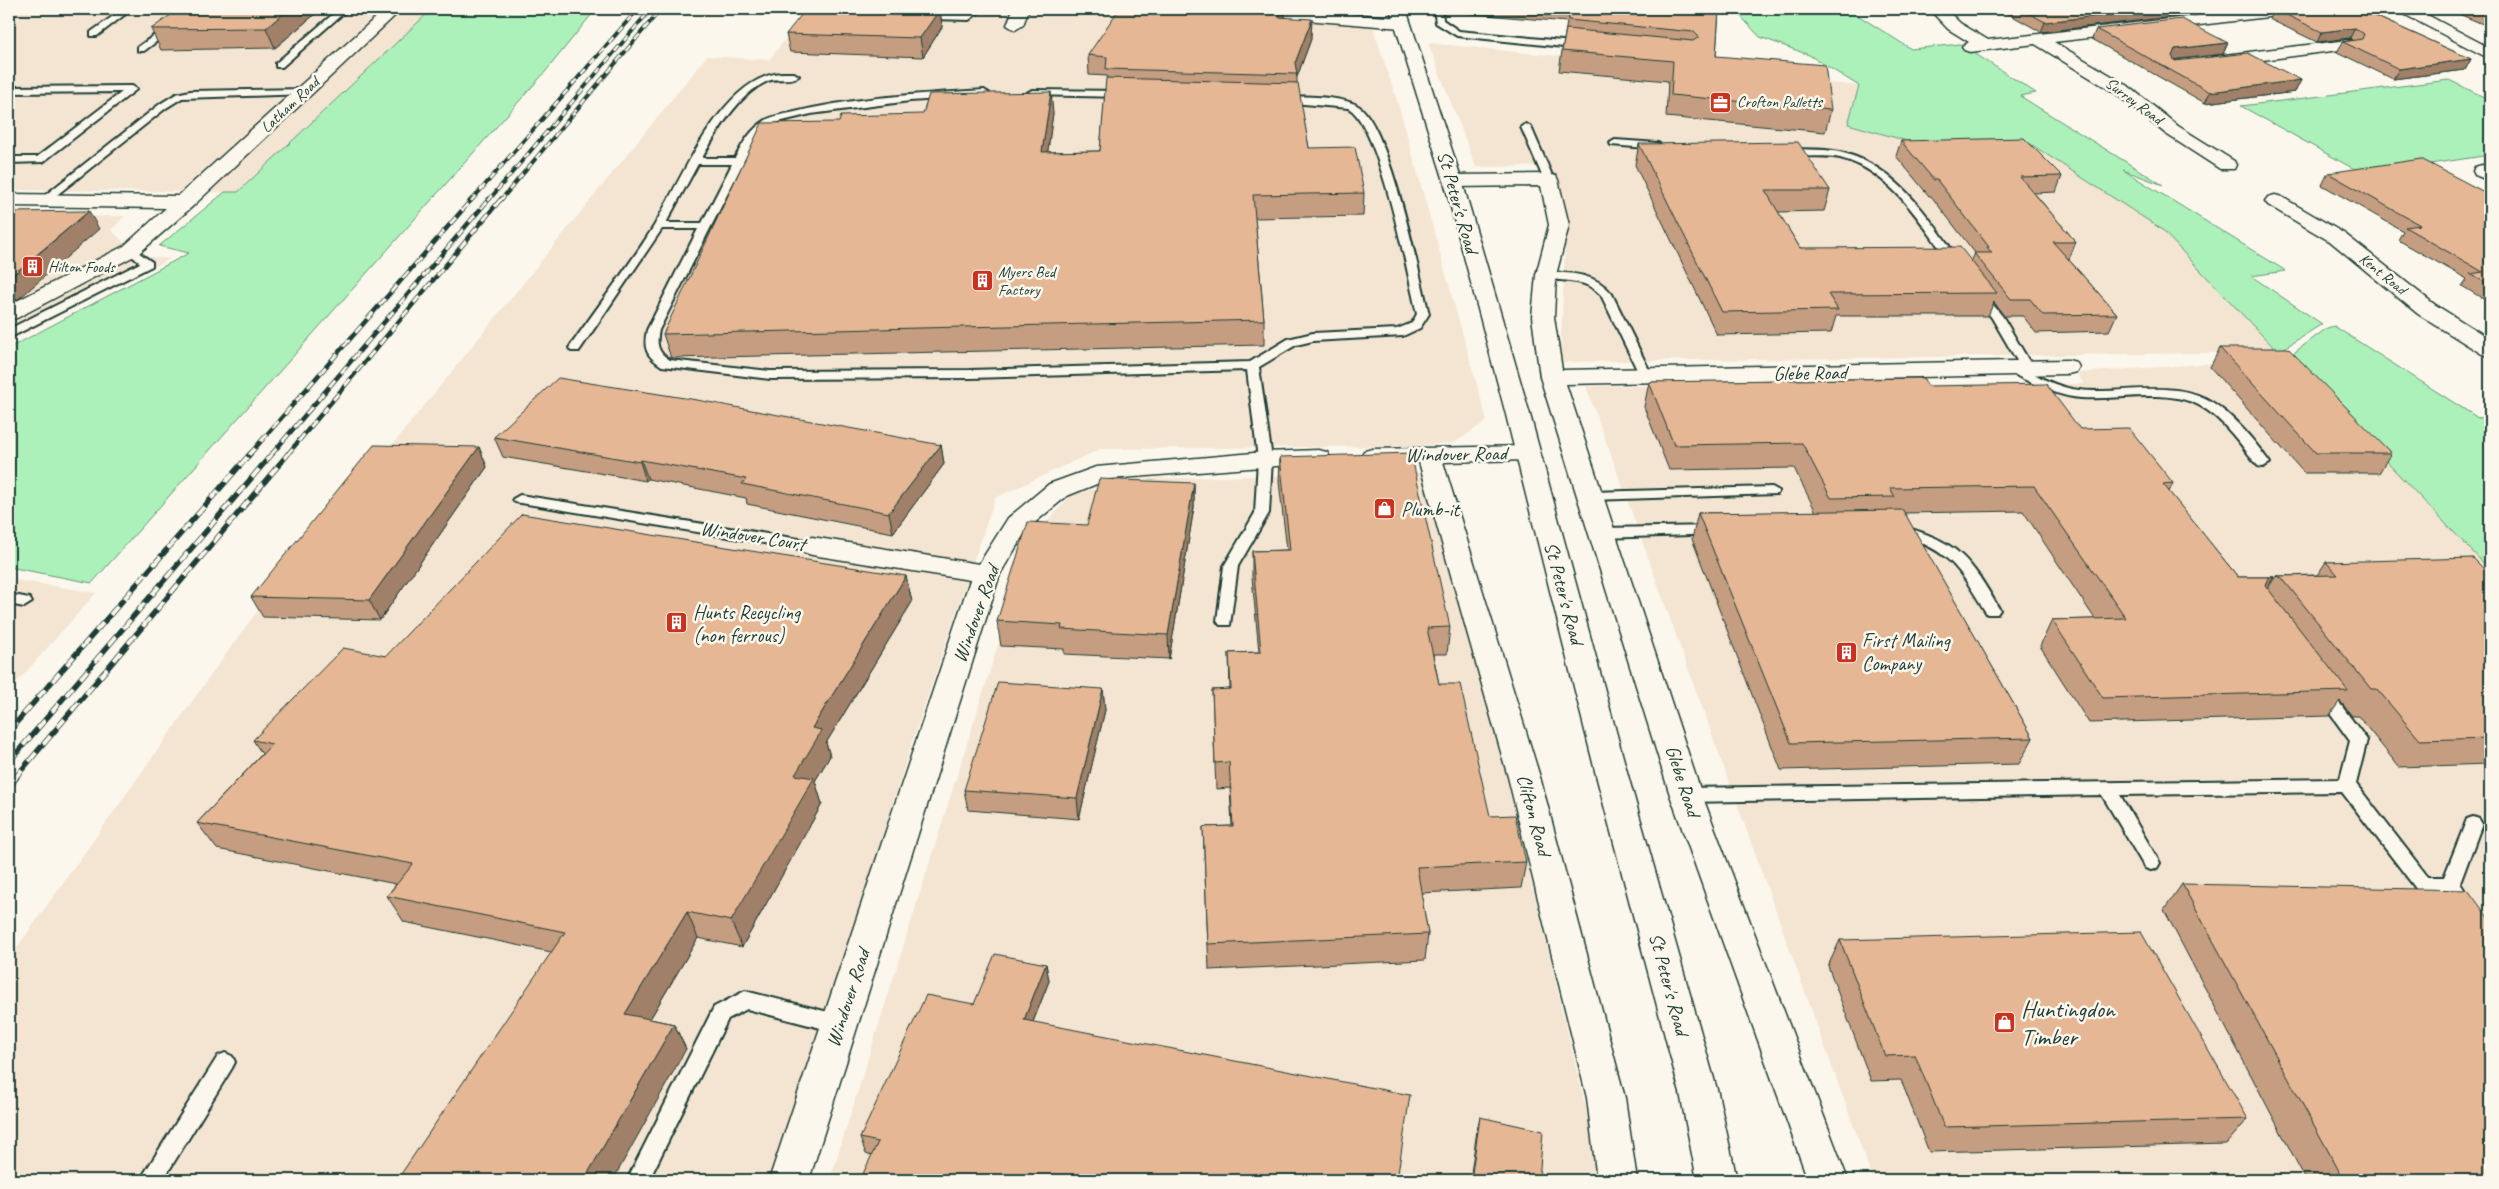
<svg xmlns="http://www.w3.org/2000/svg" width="2499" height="1189" font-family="Caveat,sans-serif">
<rect width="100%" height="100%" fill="#fbf7ec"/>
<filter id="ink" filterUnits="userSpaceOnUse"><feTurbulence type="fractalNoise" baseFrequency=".02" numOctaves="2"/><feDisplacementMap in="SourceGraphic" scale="10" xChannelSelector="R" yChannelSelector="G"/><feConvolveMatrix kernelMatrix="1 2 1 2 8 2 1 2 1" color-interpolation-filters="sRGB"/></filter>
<g filter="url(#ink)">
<g fill="#f4e4d2">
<polygon points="18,9 432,9 238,192 9,190 9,14"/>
<polygon points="809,9 1367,9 1399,107 1487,421 1454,443 1413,446 1100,449 995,498 911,745 775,1180 9,1180 9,959 246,626 707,56 769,60"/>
<polygon points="1428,43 1859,86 1848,125 1914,143 2026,141 2161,228 2278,352 1560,362 1566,227 1550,166 1476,167"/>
<polygon points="125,216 111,230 137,255 170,259 9,341 9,218"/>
<polygon points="2287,358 2490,570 2490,1180 1873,1180 1586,386 2084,384 2077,373"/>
<polygon points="1421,472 1494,725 1587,1113 1596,1180 830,1180 1031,540 1072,494 1139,479"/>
<polygon points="9,579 96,593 9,691"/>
</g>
<g fill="#acf0ba" stroke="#669677">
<polygon points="432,9 596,9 546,71 92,583 9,567 9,348 189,253 159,246 225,192 238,192"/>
<polygon points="1734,9 1848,9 1911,49 1960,44 2036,93 2020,96 2163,185 2123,170 2286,271 2251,276 2322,324 2278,352 2161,229 2026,141 1914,143 1848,124 1859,86 1809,55 1760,37"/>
<polygon points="2449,80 2490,100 2490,155 2363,174 2241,106"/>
<polygon points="2334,326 2478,418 2490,416 2490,570 2287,358 2327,328"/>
</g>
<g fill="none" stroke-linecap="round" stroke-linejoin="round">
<defs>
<g id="service">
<polygon points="123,9 132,9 97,36 91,36 91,32"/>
<polygon points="191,9 200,9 144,51 138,51 138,47"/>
<polygon points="339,9 348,9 282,67 276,67 276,63"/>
<polygon points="974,9 983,9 969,20 932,19 928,16 932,13 967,14"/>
<polygon points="1434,9 1442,9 1443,20 1459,31 1583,43 1587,46 1583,49 1457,36 1436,23"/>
<path d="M782 73H794L799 76C791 82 778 77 768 81 738 94 718 131 702 158H735C743 143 750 130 766 120 774 115 786 114 795 112 856 97 921 94 984 90L989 93 984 96 910 101 811 114 774 123 760 133 753 143 659 330C656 344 657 352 670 360L770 371 970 370 1250 362 1288 339 1313 333 1397 329 1412 323 1417 314C1408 276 1379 123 1348 108L1282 102 1277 99 1282 96C1300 97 1347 95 1361 108 1391 135 1418 270 1429 314L1420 328 1403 336 1313 341 1296 345 1259 367 1272 459 1269 513 1238 566 1230 625H1220L1217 621 1224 566 1255 513 1258 459 1247 370 970 378 770 379 662 366C646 356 643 348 647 330L698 229H662L579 351H571L569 348C597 307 628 268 654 226 681 181 722 76 782 73ZM698 164H732L702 223H666Z"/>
<polygon points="9,87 132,86 137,89 43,162 9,163 9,157 37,157 122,92 9,93"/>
<polygon points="305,89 310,92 308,94 182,98 166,108 48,202 44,203 39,200 160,104 176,94 190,91"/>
<polygon points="1032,90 1124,91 1129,94 1124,97 1029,95 1027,93"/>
<polygon points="1526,124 1531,127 1554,180 1553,182 1549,183 1544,180 1521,127"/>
<polygon points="1615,140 1658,143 1663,146 1658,149 1611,145 1610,143"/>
<path d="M1786 149C1806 150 1828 148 1847 154 1899 169 1932 222 1962 264L1956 267 1952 266C1924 227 1891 170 1840 158 1821 154 1801 159 1782 154L1781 152Z"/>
<polygon points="131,247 152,262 152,266 9,338 9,329 140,263 125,250"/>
<path d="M1546 272C1570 273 1596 273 1612 294L1652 376 1650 379 1646 380 1640 376 1601 295C1584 277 1564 283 1542 277L1540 275Z"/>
<path d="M1979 291 1983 292 2003 317 2033 368 2029 371C2044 380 2061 388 2079 390 2119 395 2166 380 2205 398 2230 411 2254 440 2270 463L2263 467 2258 466C2240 444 2220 413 2192 402 2158 390 2117 400 2081 398 2064 397 2046 390 2030 382 2023 379 2013 375 2008 368L2014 364 2020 366 1992 318 1973 294Z"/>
<polygon points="1772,487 1779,491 1777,494 1591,500 1584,496 1591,492"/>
<polygon points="520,495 812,541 819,546 812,551 515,502 513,499"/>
<path d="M1897 525C1958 541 1969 557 2000 610L1997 614H1987C1957 565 1950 549 1892 533L1890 530Z"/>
<polygon points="1714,526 1719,528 1721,531 1719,534 1603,538 1596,533 1603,528"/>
<polygon points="9,594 29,598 32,602 24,607 9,604"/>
<path d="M2323 687 2329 689 2367 740 2356 784 2428 877H2444L2467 819 2473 817 2479 819 2482 824 2460 883 2474 905 2472 910C2457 915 2453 902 2445 892H2423L2417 890 2342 792 2120 795 2160 863 2157 868 2151 870 2145 868 2102 795 1686 802 1680 800 1677 795 1680 790 1686 788 2340 779 2350 741 2315 693 2317 689Z"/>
<polygon points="745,991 840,1015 847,1018 850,1024 847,1030 840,1033 747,1009 728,1019 649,1180 627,1180 714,1007"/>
<polygon points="225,1053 232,1056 235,1062 232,1068 163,1180 140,1180 218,1056"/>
</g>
<g id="minor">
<polygon points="385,9 402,9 193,206 138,254 17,318 9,319 9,305 124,246 166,208 9,206 9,194 178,196"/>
<polygon points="1013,9 1029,9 1023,25 1015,30 1007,25"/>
<polygon points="1225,9 1286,9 1401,18 1409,23 1401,28 1233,14"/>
<polygon points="1929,9 1946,9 1960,23 1988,40 2256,9 2302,9 2294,14 2054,42 2127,85 2178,126 2234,161 2236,165 2234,169 2220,169 2166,134 2115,93 2035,44 1970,52 1964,50 1962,47 1969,42 1948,29"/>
<polygon points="2397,9 2416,9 2490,48 2490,59 2400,12"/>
<polygon points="2349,40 2357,45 2355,48 2216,66 2210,64 2208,61 2210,58 2216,56"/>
<polygon points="2482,165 2490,168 2490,181 2475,175 2473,171 2475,167"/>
<polygon points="1549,174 1556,176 1558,180 1569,225 1556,275 1554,317 1562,370 2068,360 2076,362 2079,367 2076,372 2068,374 1566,384 1702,795 1848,1180 1808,1180 1670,795 1540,377 1532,317 1536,275 1549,225 1541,186 1453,187 1446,185 1444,181 1446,177 1453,175"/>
<polygon points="2275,195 2282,197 2345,234 2434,304 2490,339 2490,356 2482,354 2418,314 2331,242 2268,205 2265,201 2268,197"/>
<polygon points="1527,446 1536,448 1539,453 1536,458 1527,460 1443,462 1540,777 1625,1098 1637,1180 1597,1180 1587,1098 1508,777 1419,462 1373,463 1364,461 1361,456 1364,451 1373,449"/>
<polygon points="1318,450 1327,452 1330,457 1327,462 1109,479 1067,496 1027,529 1000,574 809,1180 769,1180 970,580 812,555 803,552 799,546 803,540 812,537 979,564 1008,518 1049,484 1096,467 1265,452"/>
</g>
<polygon id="tertiary" points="1390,9 1406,9 1462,181 1529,411 1629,779 1718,1093 1737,1180 1697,1180 1680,1093 1597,779 1505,411 1444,181"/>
</defs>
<use href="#service" stroke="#1f3d34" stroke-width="4"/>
<use href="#minor" stroke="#1f3d34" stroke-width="3"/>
<use href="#tertiary" stroke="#1f3d34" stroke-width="3"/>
<use href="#service" fill="#fbf7ec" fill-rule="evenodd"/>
<use href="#minor" fill="#fbf7ec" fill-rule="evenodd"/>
<use href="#tertiary" fill="#fbf7ec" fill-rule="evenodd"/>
<defs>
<g id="rail-far3">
<polyline points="471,201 638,9"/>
<polyline points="488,201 651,9"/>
<polyline points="500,201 661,9"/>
</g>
<g id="rail-far2">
<polyline points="249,455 472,199"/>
<polyline points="271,455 489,199"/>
<polyline points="287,455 501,199"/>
</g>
<g id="rail-far1">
<polyline points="9,731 250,454"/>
<polyline points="9,762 272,454"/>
<polyline points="15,778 288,454"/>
</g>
<polyline id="rail" points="9,786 16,777"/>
</defs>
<use href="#rail-far3" stroke="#1f3d34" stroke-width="4"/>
<use href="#rail-far2" stroke="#1f3d34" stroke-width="4.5"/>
<use href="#rail-far1" stroke="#1f3d34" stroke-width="5.5"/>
<use href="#rail" stroke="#1f3d34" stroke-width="7"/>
<use href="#rail-far3" stroke="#fbf7ec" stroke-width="2.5" stroke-dasharray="7" stroke-linecap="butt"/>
<use href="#rail-far2" stroke="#fbf7ec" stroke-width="3" stroke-dasharray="9" stroke-linecap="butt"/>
<use href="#rail-far1" stroke="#fbf7ec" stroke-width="4" stroke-dasharray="11" stroke-linecap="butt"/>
<use href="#rail" stroke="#fbf7ec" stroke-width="5" stroke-dasharray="14" stroke-linecap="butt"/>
</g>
<g fill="#c59d80" stroke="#1f3d34">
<polygon points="321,9 275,48 161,50 151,29"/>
<polygon points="940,9 942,27 923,57 790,52 786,34"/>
<polygon points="1285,9 1285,17 1311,39 1297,77 1297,83 1309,148 1364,193 1363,216 1255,218 1264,320 1264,345 671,358 663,334 839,122 1053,113 1047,152 1100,151 1107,76 1089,75 1088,55"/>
<polygon points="1452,9 1719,9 1716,56 1831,110 1825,132 1666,117 1668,81 1559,71 1562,51 1567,22 1451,12"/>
<polygon points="2000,9 2242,9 2041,32"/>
<polygon points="2274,9 2359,9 2471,59 2465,70 2393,79 2337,52 2343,42 2352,40 2350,38 2317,42 2269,19"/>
<polygon points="2447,9 2490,9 2490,27"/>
<polygon points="2096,29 2228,43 2223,54 2175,60 2175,61 2301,80 2295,92 2205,103 2092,39"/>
<polygon points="1901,141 2062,176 2056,192 2034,193 2076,242 2069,259 2068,259 2117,314 2109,331 2036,333 2023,316 2004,316 1994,302 1988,316 1836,316 1831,333 1717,335 1635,165 1639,144 1830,190 1824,211 1778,212 1800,248 1971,262 1975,253 1931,196 1929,196 1896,156"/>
<polygon points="2328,173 2490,195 2490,303 2462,286 2467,279 2398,240 2403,231 2322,185"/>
<polygon points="2220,348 2391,453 2379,473 2304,473 2210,367"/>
<polygon points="1649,382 1928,386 2080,429 2173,483 2169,492 2238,577 2274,577 2267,587 2268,588 2276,576 2317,575 2326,562 2490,571 2490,764 2399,767 2358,716 2352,716 2340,701 2329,716 2089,723 2040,646 2052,620 2095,619 2023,511 1904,513 2033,738 2019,764 1781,770 1692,539 1698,513 1816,512 1794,468 1669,470 1644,407"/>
<polygon points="494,437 941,445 944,464 893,533 747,504 746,498 648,479 646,481 503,457"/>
<polygon points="479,447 487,467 380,620 263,617 251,597"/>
<polygon points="1280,457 1450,627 1447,654 1433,654 1439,684 1490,816 1526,862 1521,888 1421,893 1428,934 1425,960 1209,970 1203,827 1232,826 1230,788 1216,789 1212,690 1230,689 1229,653 1259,652 1252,577 1252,551 1287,550 1279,482"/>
<polygon points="1194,483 1194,507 1169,659 1064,654 1064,649 1001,646 997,621 1087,525"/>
<polygon points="906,576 912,602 826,743 830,756 815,781 822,804 742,947 698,938 650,1019 674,1024 686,1049 551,952 404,922 387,896 396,884 217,849 197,823 262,754 253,740 386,656"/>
<polygon points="1103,689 1105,710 1079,819 968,810 964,790"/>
<polygon points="2182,884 2490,1180 2306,1180 2164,910"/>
<polygon points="1840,940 2248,1119 2226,1144 1929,1152 1901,1080 1871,1081 1828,966"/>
<polygon points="1046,964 1049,981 1033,1022 872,1156 866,1154 860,1138 974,1004"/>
<polygon points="1480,1117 1539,1180 1470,1180 1477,1130"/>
</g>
<g fill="#a08068" stroke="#1f3d34">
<polygon points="289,9 321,9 275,48 266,28"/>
<polygon points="940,9 942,27 923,57 920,38"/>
<polygon points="1282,9 1285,9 1285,20 1278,17"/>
<polygon points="2158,9 2242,9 2041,32 2045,22"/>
<polygon points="1312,19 1311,39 1297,77 1295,63"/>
<polygon points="2355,28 2350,38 2317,42 2322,32"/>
<polygon points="2228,43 2223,54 2171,60 2167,67 2175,49"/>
<polygon points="2471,59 2465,70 2393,79 2399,69"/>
<polygon points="2301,80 2295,92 2205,103 2210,92"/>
<polygon points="1051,92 1053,113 1045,174 1042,152"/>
<polygon points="89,211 99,229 21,297 9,304 9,279"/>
<polygon points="941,445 944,464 893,533 889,513"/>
<polygon points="479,447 487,467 380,620 369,600"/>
<polygon points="641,460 648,479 646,481 640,462"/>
<polygon points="1194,483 1194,507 1169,659 1168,635"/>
<polygon points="906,576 912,602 826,743 830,756 815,781 822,804 742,947 731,921 795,775 812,728"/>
<polygon points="2274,577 2258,602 2268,578"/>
<polygon points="1103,689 1105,710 1079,819 1077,798"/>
<polygon points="687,912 698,938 638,1039 625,1014"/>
<polygon points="1046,964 1049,981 1027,1037 1024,1020"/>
<polygon points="674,1024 686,1049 613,1180 584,1180"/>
</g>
<g fill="#e5b795" stroke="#1f3d34">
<polygon points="179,9 289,9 266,28 151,29"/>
<polygon points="806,9 940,9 920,38 786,34"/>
<polygon points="1119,9 1282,9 1278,17 1312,19 1295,63 1297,74 1106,69 1107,57 1088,55"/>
<polygon points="1570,9 1719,9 1716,56 1825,65 1831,110 1671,95 1673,61 1562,51 1566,29 1693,41 1699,37 1694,32 1568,20"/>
<polygon points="2021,9 2158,9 2045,22"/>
<polygon points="2274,9 2359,9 2471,59 2399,69 2343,42 2362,39 2364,34 2355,28 2322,32"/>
<polygon points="2475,9 2490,9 2490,15"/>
<polygon points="2182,19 2228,43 2175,49 2172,56 2175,61 2248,53 2301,80 2210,92 2096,29"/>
<polygon points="1106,78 1298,83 1309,148 1355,147 1364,193 1253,195 1264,320 663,334 762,123 839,122 841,116 923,114 929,94 1051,92 1042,152 1100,151"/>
<polygon points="2024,138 2062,176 2020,177 2076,242 2053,242 2117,314 2043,315 2030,299 2011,299 1974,253 1992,253 1987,247 1989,247 1937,180 1934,180 1901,141"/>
<polygon points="1798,142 1830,190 1765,190 1800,248 1960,247 1997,293 1828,294 1838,310 1722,312 1639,144"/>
<polygon points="2421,159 2490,195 2490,285 2470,274 2483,272 2405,227 2420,225 2328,173"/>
<polygon points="89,211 9,278 9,279 9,212"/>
<polygon points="2220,348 2288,348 2391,453 2316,453"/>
<polygon points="558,378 697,400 941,445 889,513 742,484 746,479 641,460 640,462 494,437"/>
<polygon points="1923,378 1928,386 2046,384 2080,429 2129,428 2173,483 2163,484 2238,577 2274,577 2268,578 2265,585 2348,691 2103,698 2052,620 2126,618 2034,486 1890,488 1895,497 1831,498 1802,443 1674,445 1649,382"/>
<polygon points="374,445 479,447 369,600 251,597"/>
<polygon points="1411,453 1450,627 1427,628 1439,684 1460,684 1490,816 1515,815 1526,862 1417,867 1428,934 1208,944 1203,827 1233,826 1229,762 1215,763 1212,690 1231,689 1229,653 1261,652 1252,551 1290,550 1280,457"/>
<polygon points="1099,479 1194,483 1168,635 1061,629 1062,625 997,621 1028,522 1087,525"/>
<polygon points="1903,510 2033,738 1791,743 1698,513"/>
<polygon points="522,514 906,576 812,728 822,730 795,775 814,778 731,921 687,912 625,1014 674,1024 584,1180 397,1180 565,932 387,896 413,864 197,823 272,744 253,740 343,648 386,656"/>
<polygon points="2473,558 2486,571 2490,571 2490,738 2420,740 2377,689 2371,689 2282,578 2276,576 2338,575 2326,562"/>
<polygon points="998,682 1103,689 1077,798 964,790"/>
<polygon points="2182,884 2468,890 2490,920 2490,1180 2344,1180"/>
<polygon points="2141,932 2248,1119 1944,1127 1915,1055 1885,1056 1840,940"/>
<polygon points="995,954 1046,964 1024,1020 1410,1095 1397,1180 860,1180 878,1142 860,1138 926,995 974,1004"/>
<polygon points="1480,1117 1543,1131 1539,1180 1471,1180"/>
</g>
</g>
<defs>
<symbol id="office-square" viewBox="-11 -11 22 22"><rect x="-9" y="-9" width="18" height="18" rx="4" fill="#c8321e" stroke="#fbf7ec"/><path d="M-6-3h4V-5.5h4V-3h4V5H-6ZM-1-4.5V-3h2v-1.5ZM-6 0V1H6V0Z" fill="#fff"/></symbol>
<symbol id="building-square" viewBox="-11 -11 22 22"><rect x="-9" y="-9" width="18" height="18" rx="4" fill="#c8321e" stroke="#fbf7ec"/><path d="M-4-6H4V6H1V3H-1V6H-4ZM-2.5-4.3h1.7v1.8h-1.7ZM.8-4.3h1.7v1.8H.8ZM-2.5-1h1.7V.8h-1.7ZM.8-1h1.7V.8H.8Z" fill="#fff"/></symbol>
<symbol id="shop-square" viewBox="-11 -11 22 22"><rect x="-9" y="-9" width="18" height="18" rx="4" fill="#c8321e" stroke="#fbf7ec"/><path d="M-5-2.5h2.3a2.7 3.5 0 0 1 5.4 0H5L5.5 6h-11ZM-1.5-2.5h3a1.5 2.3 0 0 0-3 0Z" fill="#fff"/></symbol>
</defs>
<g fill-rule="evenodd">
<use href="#office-square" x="1708" y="90" width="25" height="25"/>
<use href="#building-square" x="20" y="254" width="25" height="25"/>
<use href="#building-square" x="970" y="268" width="25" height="25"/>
<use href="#shop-square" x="1372" y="496" width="25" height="25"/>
<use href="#building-square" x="664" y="610" width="25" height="25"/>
<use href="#building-square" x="1834" y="640" width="25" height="25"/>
<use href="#shop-square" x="1992" y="1010" width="25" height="25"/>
</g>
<g text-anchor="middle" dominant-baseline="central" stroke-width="5" stroke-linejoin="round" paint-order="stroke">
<g font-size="16" fill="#1f3d34" stroke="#fbf7ec">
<text transform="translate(2134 101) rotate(37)">Surrey Road</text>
<text transform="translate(290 105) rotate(-43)">Latham Road</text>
<text transform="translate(2383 274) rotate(39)">Kent Road</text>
</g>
<g font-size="16" fill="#1f3d34" stroke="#fbf7ec" text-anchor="start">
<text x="1737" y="102">Crofton Palletts</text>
<text x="48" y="267">Hilton Foods</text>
<text x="998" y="272">Myers Bed<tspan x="998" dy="18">Factory</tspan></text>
</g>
<g font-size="20" fill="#1f3d34" stroke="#fbf7ec">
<text transform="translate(1458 202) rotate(74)">St Peter's Road</text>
<text transform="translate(1810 373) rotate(-1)">Glebe Road</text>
<text transform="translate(1456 454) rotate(-1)">Windover Road</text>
<text transform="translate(753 536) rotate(9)">Windover Court</text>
<text transform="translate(1564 593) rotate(75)">St Peter's Road</text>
<text transform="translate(976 614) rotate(-70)">Windover Road</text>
<text transform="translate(1683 781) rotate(72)">Glebe Road</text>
<text transform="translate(1534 815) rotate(75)">Clifton Road</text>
<text transform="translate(1669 984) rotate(75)">St Peter's Road</text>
<text transform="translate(848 998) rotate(-72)">Windover Road</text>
</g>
<g font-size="20" fill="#1f3d34" stroke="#fbf7ec" text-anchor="start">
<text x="1401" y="509">Plumb-it</text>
<text x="693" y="612">Hunts Recycling<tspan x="693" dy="23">(non ferrous)</tspan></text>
<text x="1862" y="640">First Mailing<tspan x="1862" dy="23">Company</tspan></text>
</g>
<g font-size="24" fill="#1f3d34" stroke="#fbf7ec" text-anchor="start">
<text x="2021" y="1009">Huntingdon<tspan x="2021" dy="28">Timber</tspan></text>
</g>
</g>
<rect width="2499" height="1189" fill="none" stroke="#fbf7ec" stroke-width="30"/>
<rect x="15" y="15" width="2469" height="1159" fill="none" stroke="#1f3d34" stroke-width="2" filter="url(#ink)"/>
</svg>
